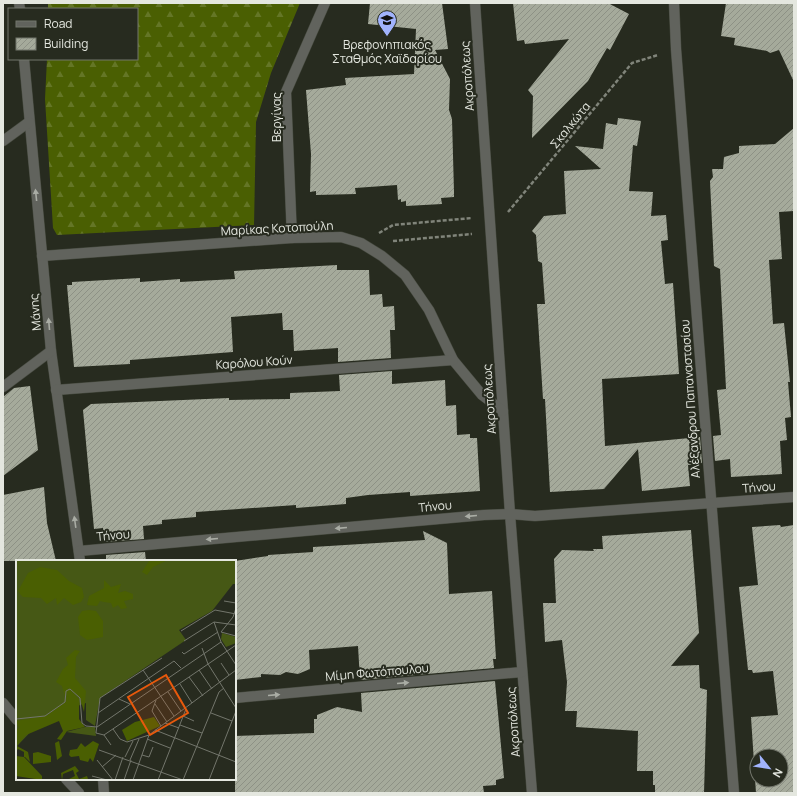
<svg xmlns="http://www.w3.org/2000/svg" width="797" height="796" font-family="Manrope,sans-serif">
<defs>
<pattern id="forest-firs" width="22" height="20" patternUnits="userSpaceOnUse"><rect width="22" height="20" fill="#4a5f02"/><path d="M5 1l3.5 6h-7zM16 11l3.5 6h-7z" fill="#647626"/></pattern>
<pattern id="building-hatch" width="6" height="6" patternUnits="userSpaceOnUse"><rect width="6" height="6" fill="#a5aa9b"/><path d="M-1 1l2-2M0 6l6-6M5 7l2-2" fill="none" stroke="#8d9185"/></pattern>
</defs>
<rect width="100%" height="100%" fill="#272b1f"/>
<polygon fill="url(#forest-firs)" points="48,3 300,3 271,73 256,122 254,225 57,235 53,228 45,99 47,59 137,59 137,9 48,9"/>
<g fill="url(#building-hatch)" fill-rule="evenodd">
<polygon points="370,3 442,3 448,49 435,50 450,79 449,110 452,119 454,192 454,197 441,198 442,204 406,206 406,201 401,202 401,199 398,200 397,185 355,188 356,194 316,195 316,191 310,192 311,154 306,90 346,85 345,78 414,74 416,29 368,24"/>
<polygon points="513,3 608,3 629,14 610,50 607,48 588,81 532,138 533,96 528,90 569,39 525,44 524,40 517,41"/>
<polygon points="726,3 794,3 794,82 779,50 770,53 767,51 734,45 735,38 721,36"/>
<polygon points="618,118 641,121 637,146 633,145 629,191 653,192 651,216 666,215 668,240 661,241 665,284 673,283 679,374 602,379 605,446 700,437 702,463 688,465 690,486 642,491 638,449 604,489 550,492 545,399 543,399 537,304 545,304 542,263 538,261 536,235 532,231 544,216 566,214 564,171 601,169 575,146 603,149 606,123 617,125"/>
<polygon points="794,128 794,211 779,212 782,259 769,260 773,324 784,323 790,382 788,382 791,417 785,418 787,440 780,441 782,474 731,477 730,459 715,461 713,436 721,435 717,390 726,389 720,269 714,266 710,181 713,177 712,169 723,169 724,157 739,153 739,146 775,144"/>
<polygon points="337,265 337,270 369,270 370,295 382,294 383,307 394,306 395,330 390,330 391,358 338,362 338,348 294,351 293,330 283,330 282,313 231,317 233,352 130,360 130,364 74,367 67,285 72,285 72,282 140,278 140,282 180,279 180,282 235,279 234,271"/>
<polygon points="392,371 392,384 445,380 446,406 456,405 457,435 470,434 470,438 477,438 480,491 410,496 410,492 368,495 346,498 346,504 296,508 296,505 196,512 196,517 162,520 162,524 143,526 144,539 104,542 103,528 94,529 83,410 91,404 229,398 229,400 290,399 290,393 340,391 339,375"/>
<polygon points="30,386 38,450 3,476 3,397 14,388"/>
<polygon points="44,487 47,523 56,561 3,561 3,495"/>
<path d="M780 525 781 527 794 525V793H756L751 717 778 715 773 671 753 673 752 670H748L739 587 758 585 752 527ZM757 756H781V780H757Z"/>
<polygon points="691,530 699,633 671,666 699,665 700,688 707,690 704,793 655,793 655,785 653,785 653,771 637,771 638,731 576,727 577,711 565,711 567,682 562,640 545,642 543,603 556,603 554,559 562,550 594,551 593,549 603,549 602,536"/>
<polygon points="423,531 447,543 449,594 492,591 496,659 493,659 494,668 360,680 358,646 309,650 310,669 298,674 286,672 280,675 261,674 261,677 235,680 235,561 268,556 268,555 313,552 313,547 425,540"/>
<polygon points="145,552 146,561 106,561 106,555"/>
<polygon points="495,681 504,778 496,780 496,785 483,786 484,793 235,793 235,736 314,733 314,719 317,719 317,715 337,707 362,712 361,693"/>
</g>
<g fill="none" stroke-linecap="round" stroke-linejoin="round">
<defs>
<polyline id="service" points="292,238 286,92 325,3"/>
<g id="minor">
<polyline points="19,3 20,9"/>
<polyline points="475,3 510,514 532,793"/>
<polyline points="674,3 676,49 734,793"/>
<polyline points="24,59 51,351 80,561"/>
<polyline points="3,141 29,122"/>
<polyline points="42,256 292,238 341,237 361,243 382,256 405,275 429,310 453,360 482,395 503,411"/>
<polyline points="3,387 51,351"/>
<polyline points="56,390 453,360"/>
<polyline points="79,551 484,515 510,514 535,516 794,497"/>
<polyline points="235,698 522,672"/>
<polyline points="3,703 17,720"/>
<polyline points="66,779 79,793"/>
<polyline points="103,779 104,793"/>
</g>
</defs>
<use href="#service" stroke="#45493e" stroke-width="11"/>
<use href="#minor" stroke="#45493e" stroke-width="11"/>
<g stroke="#80847a" stroke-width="2.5" stroke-dasharray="4 2" stroke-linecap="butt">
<polyline points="508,212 632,63 658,55"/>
<polyline points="379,233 393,225 472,218"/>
<polyline points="393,241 472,234"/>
</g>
<use href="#service" stroke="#61635d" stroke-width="10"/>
<use href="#minor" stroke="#61635d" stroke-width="10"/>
</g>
<defs><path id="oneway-solid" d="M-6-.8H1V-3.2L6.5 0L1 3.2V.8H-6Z"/></defs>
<g fill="#a9aca4">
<use href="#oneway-solid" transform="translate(36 195) rotate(-96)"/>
<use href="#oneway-solid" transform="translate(49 324) rotate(-95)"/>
<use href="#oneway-solid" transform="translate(471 516) rotate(175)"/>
<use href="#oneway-solid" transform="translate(75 522) rotate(-98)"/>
<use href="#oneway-solid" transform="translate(341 528) rotate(175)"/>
<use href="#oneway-solid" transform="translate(212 539) rotate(175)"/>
<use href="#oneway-solid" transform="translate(403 683) rotate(-5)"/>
<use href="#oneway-solid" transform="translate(274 695) rotate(-5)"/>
</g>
<defs>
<symbol id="school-pin" viewBox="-11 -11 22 30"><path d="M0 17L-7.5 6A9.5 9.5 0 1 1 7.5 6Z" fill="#a1b3fd" stroke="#272b1f"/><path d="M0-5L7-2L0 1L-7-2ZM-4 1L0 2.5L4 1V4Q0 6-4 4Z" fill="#111"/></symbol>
</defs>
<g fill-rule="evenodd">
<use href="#school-pin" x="376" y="9" width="22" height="30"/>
</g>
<g text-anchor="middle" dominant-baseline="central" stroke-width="4" stroke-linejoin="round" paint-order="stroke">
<g font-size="12" fill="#e4e7df" stroke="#272b1f">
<text x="387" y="44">Βρεφονηπιακός<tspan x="387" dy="14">Σταθμός Χαϊδαρίου</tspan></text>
</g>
<g font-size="12" fill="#e4e7df" stroke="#272b1f">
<text transform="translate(467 76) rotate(-94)">Ακροπόλεως</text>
<text transform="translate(276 117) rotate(-90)">Βεργίνας</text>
<text transform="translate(570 125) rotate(-51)">Σκαλκώτα</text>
<text transform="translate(277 228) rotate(-3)">Μαρίκας Κοτοπούλη</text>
<text transform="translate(35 312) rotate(-95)">Μάνης</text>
<text transform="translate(254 362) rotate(-4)">Καρόλου Κούν</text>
<text transform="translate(489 399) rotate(-94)">Ακροπόλεως</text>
<text transform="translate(690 399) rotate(-94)">Αλέξανδρου Παπαναστασίου</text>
<text transform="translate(759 487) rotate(-4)">Τήνου</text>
<text transform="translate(435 506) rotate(-5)">Τήνου</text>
<text transform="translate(113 535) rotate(-5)">Τήνου</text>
<text transform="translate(377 672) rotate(-5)">Μίμη Φωτόπουλου</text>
<text transform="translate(513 722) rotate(-94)">Ακροπόλεως</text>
</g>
</g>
<g transform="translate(16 560)">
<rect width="220" height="220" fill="#272b1f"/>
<path d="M0 0H220V24H217L196 51 163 70 170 80 84 138 79 166 70 160V143L28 158 0 187ZM206 73 220 77V83L210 87 205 79ZM69 167H79L80 176 50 172Z" fill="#465815"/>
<path d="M152 0 137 7 131 15 126 12 133 1ZM24 7 41 10 53 21 66 28 68 37 65 42 57 45 48 38 41 45 40 38 31 44 25 38 7 37 4 34 2 31 12 13ZM88 20 95 27 105 24 102 33 109 31 117 34V39L108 41 111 48 105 49 102 45 97 48 95 43 88 42 84 41 81 46 71 45 73 36 88 28ZM73 50 80 51 87 61V77L71 80 64 75 62 57 66 51ZM59 90 64 91 60 97 59 118 70 131 68 152 64 138 52 128 49 137 46 126 40 122 47 109 52 105 50 98ZM53 129 63 139V159L69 167 51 171 45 180 41 179 47 171 43 161 10 175 1 186 12 192 14 202 9 197H8L26 216V220L0 216V196L8 197V192L2 189 0 192V170L3 168 0 161 30 156 50 142 51 131ZM138 157 144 166 111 181 106 170 119 162ZM43 181 46 196 41 200 39 183ZM77 181 83 184 77 202 74 198 72 202 64 200 63 196 55 197 53 195 54 190 61 189 65 183 69 187ZM22 192 35 196V202L17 204V193ZM59 206 63 211 60 213 63 219 71 216 72 219 57 220 53 219 59 216 57 210 47 214 46 220 45 213Z" fill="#4a5f02"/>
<path fill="none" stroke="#73766c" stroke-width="1" d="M208 41 220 43M198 62 205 82 220 105M165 71 199 50 220 54M205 72 217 57 220 48M205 72 220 76M168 81 198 62 220 65M186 88 192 104 220 148M166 92 168 94 202 72M205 103 213 115M127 110 158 156M183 110 196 129M173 117 187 136M164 124 176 143M152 132 165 151M103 139 114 144M140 140 136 151 145 166M139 144 151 162M82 153 158 101 165 108M195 153 216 161M167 156 178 161M0 159 29 156 49 142 50 131 54 129 64 138 66 163 70 166 81 167 205 82M149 163 163 168M164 165 186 173M97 169 104 179 111 182 133 175 220 110M139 170 220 202M88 175 220 85M88 175 80 173 84 138 146 98M88 175 95 185M131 179 154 188M83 190 167 220M126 195 133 197 137 187M109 197 117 181M81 200 97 220M114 200 123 179M86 207 100 195M76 216 91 220M99 220 107 197M108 220 115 200M117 220 133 175M142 220 170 149M167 220 203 132 208 128M193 220 220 151"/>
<path fill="#e8590c" fill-opacity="0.15" stroke="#e8590c" stroke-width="2" d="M150 115 172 153 134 175 112 137Z"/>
<rect width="220" height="220" fill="none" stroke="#e4e7df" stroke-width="2"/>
</g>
<rect width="797" height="796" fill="none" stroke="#e4e7df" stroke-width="8"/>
<rect x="8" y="8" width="130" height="52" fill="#272b1f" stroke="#73766c"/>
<rect x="16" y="21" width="20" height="6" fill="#61635d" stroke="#73766c"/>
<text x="44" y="28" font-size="12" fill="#e4e7df">Road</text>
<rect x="16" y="38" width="20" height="12" fill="url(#building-hatch)" stroke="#73766c"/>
<text x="44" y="48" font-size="12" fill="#e4e7df">Building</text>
<g transform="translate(769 768) rotate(120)"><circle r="19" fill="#272b1f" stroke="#73766c"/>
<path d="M0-3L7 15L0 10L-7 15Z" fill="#a1b3fd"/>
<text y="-6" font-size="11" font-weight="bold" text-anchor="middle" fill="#e4e7df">N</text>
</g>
</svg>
